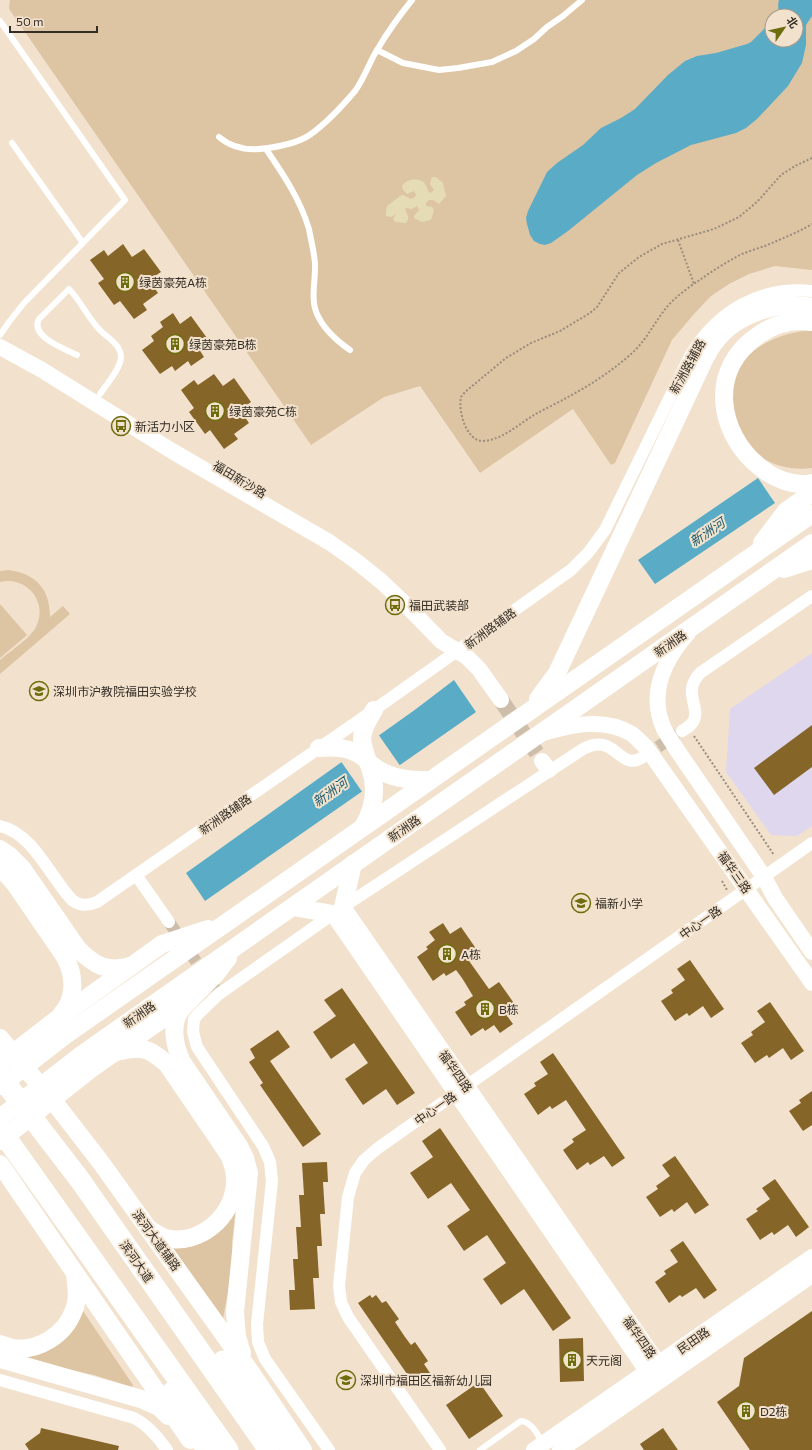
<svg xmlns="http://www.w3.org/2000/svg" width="812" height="1450" font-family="Commissioner,'Noto Sans SC',sans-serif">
<rect width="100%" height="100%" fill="#f2e2cd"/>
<polygon fill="#ded7ed" points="812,653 812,826 797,836 771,835 726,772 730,709"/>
<g fill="#ddc4a2" fill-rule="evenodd">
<path d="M10 0H812V270L775 266 749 274 729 284 711 296 694 314 672 340 615 463 611 465 573 409 480 473 420 386 384 397 311 445 9 9ZM772 16H796V40H772Z"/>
<path d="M806 331H812V468C789 471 764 464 748 446 744 442 742 435 740 430 738 424 734 419 732 413 731 408 733 400 733 395 733 390 733 384 734 380 741 350 779 333 806 331Z"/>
<path d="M9 570C37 574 50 590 50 617L63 606 70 614 0 674V660C10 651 28 640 35 629 50 604 27 575 0 582V571Z"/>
<polygon points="0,604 27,635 0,658"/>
<polygon points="237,1197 232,1243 233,1252 233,1265 222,1324 168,1247 179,1246"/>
<polygon points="81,1308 133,1385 132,1387 94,1375 4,1355 14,1355"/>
</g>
<path fill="#e5dcb6" d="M432 177H436L443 183 446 196 439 204 433 200H429L426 203V206L432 207 434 210 431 220 422 222 414 218V216L419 210 417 206 412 209 405 208C406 214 411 217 406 223L395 222 393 219 396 214 391 217 386 216V211L387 206 400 196 403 195 411 199 415 197 416 195 414 191 407 194 403 190 402 186C407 178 420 177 425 184 428 188 427 190 430 193L434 190 430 184Z"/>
<g fill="#5aacc6">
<path d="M779 0H812V16L806 25V45L802 63 788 86 757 119 746 128 736 133 691 145 656 163 637 175 568 231 551 243 545 245 540 244 534 241 530 235 527 224 526 218 528 211 547 172 557 163 583 145 601 128 621 118 635 109 668 75 685 61 697 56 716 53 747 44 751 42 772 21V40H796V16H776C780 12 777 5 779 0Z"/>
<polygon points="758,478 775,503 655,584 638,560"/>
<polygon points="454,680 476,712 205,901 186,873 416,709"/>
</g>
<polygon fill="#f2e2cd" points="378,734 401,767 363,793 340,760"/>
<g fill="#866529">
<polygon points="123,244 132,257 144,249 161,272 149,280 158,293 143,304 147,310 134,319 120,301 114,305 98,283 104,279 90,260 104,250 108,256"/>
<polygon points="173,313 180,324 191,316 207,338 197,346 204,357 191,366 188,361 175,371 172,366 160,374 142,350 154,341 151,336 163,327 160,322"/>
<polygon points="214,374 223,386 234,378 251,402 240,410 249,423 234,434 238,439 224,449 210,430 205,434 189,412 194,408 181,390 194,380 198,385"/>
<polygon points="812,725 812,767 774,795 754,768"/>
<polygon points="443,923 450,934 461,927 477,950 467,958 489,989 499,982 516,1006 505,1013 513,1024 500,1033 494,1025 485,1031 483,1028 471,1036 455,1012 466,1005 464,1002 473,996 462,978 456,970 446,976 444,973 433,981 417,957 428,949 426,947 435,940 429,932"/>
<polygon points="690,960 724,1009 711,1018 703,1006 689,1016 687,1013 675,1021 661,1001 673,993 671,990 685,980 677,969"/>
<polygon points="342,988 415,1093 397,1105 386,1089 363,1105 345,1079 368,1063 354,1043 331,1059 313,1032 336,1016 324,1000"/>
<polygon points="770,1002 804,1051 791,1060 783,1048 769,1058 767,1055 755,1063 741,1043 753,1035 751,1032 765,1022 757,1011"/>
<polygon points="278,1030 290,1047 270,1061 321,1134 303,1147 260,1085 263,1083 249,1062 255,1058 250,1049"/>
<polygon points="553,1053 625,1158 612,1167 604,1156 590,1165 588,1162 577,1170 563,1150 574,1142 572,1139 586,1130 566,1100 552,1109 550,1106 538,1115 524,1094 536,1086 534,1083 548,1074 540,1062"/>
<polygon points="812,1091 812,1125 803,1131 789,1111 801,1103 799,1100"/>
<polygon points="440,1128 571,1318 553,1331 524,1289 501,1305 483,1279 506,1263 487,1235 464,1251 447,1226 470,1210 451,1183 428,1199 410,1173 433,1157 422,1141"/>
<polygon points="675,1156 709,1205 695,1214 687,1202 674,1212 672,1209 660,1217 646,1197 658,1189 656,1186 670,1176 662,1165"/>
<polygon points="327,1162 328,1182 323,1182 325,1214 320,1214 322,1246 317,1246 319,1278 313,1278 315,1309 290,1310 289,1290 295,1290 293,1259 298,1259 296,1227 301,1227 299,1195 304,1195 302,1163"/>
<polygon points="775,1179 809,1227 796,1237 788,1225 774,1235 772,1232 760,1240 746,1219 758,1211 756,1209 770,1199 762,1188"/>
<polygon points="683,1241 717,1290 704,1299 696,1288 682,1297 680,1295 669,1303 655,1282 666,1274 664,1271 678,1262 670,1250"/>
<polygon points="370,1295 372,1298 376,1295 382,1303 386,1301 399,1319 395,1322 405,1337 411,1345 415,1342 428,1361 424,1364 430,1373 426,1376 427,1379 416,1387 358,1303"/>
<polygon points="812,1311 812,1450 750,1450 717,1402 739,1386 744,1358"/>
<polygon points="583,1338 584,1381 560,1382 559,1339"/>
<polygon points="479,1382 503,1416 469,1439 446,1405"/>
<polygon points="41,1428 119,1446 118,1450 29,1450 25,1444 40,1433"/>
<polygon points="663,1428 678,1450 644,1450 640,1444"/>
</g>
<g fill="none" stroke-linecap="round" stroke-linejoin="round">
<g stroke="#ccbeab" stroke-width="12" stroke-dasharray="12 6" stroke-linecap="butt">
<polyline points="643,757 677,734"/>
<polyline points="169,922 215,989"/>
</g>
<polyline stroke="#ccbeab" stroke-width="16" stroke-dasharray="16 8" stroke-linecap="butt" points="501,700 542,761"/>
<g stroke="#998d7e" stroke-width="2" stroke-dasharray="2 2" stroke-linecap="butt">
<path d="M812 158 795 166 781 175 757 202 739 217 714 229 662 244 639 257 619 273 597 307 590 313 560 331 531 343 506 358 465 392 461 397C458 411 466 441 483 441 502 440 519 424 534 415 544 409 556 404 566 398 589 386 612 371 631 354 646 341 654 323 666 308 675 297 689 287 701 279 714 270 728 261 742 254 750 251 758 248 765 246 781 239 797 233 812 224"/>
<polyline points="678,240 694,284"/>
<polyline points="694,736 774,855"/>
<polyline points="722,881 727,890"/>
</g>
<g stroke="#fff" stroke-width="6">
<polyline points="0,21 125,200 24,303 9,322 0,335"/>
<polyline points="377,50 403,63 439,70 458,68 492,62 516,51 534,39 547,27 563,16 582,0"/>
<path d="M219 137C233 149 250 151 268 148 282 146 299 143 311 134 325 124 344 104 355 91 364 79 369 63 377 50 387 33 399 16 412 0"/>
<polyline points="12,143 83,243"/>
<path d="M266 149C283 174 300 199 309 229 311 240 314 252 315 263 316 279 310 299 317 314 324 330 337 341 350 350"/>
<path d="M77 355C65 349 29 336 39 319L69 289C82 302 89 321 103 333 110 339 121 346 121 357 121 368 106 385 100 394"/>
<path d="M480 1450 521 1421C532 1422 538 1435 543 1444"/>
</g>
<g stroke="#fff" stroke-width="12">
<path d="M682 731C687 728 692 725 694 720 700 705 682 693 700 673L812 596"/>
<path d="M0 826C33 833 50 877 72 900 80 906 87 906 97 902L374 710 571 570 588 553 605 530 690 356C717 311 759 286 812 291"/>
<polyline points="136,875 169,922"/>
<path d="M0 1380 134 1418C148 1425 158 1437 167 1450"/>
<path d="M329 1450 265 1359 258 1342 257 1324 272 1181 270 1162 263 1146 197 1047 193 1032 194 1019 198 1014 219 994 343 907 583 749C616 731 619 773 643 757"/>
<polyline points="440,1450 348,1317 341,1302 339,1286 348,1197 355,1173 364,1160 378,1148 812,843"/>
</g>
<g stroke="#fff" stroke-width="16">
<polyline points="0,347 42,370 172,451 329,542 356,561 382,582 404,603 441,641 467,657 479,669 501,700"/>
<path d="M688 633C664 660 648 694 664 729 667 735 672 741 675 747L764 877 775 898 812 952"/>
<path d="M543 733C572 725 604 717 632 734 637 738 641 743 646 747L812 983"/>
<polyline points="542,761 549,770"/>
<polyline points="343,907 658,1363 662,1379"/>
<polyline points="333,914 647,1371 662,1379"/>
<polyline points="534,1450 812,1257"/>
<polyline points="560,1450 812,1275"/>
</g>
<g stroke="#fff" stroke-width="18">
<path d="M812 322C794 319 775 324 760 334 708 367 716 433 761 468 775 479 794 487 812 483"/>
<polyline points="762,543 786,511 812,493"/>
<polyline points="784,569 812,560"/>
<path d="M538 699 557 673 705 358C708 353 711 347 715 342 735 314 779 300 812 307"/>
<path d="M319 748C335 747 350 747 363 757 369 763 375 768 383 772 398 780 414 780 431 780"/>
<path d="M363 827C374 808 378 789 370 768 367 759 363 749 362 739 362 728 369 719 374 710"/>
<path d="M0 849 10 856 22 868 78 949C94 965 107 973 131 966"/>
<path d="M0 867 15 884 65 957C75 976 76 998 61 1015"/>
<polyline points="293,907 333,914"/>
<polyline points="343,907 353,864"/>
<path d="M191 999C187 1003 183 1007 180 1011 170 1026 175 1047 182 1062L239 1146 245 1158 249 1173 235 1312 237 1337 242 1353"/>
<polyline points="0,1038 58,1107 102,1164 252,1374 303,1450"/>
<path d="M116 1052C141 1046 148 1047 167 1064L229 1155C233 1165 236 1173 235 1184 232 1218 199 1246 165 1238 160 1236 154 1232 149 1229"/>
<polyline points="0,1063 56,1020 162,944 208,929"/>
<polyline points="0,1086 67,1034 812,514"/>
<polyline points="0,1118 81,1055 812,543"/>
<polyline points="0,1141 91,1069 191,999 215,975 228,958"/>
<polyline points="0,1164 190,1440"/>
<path d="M0 1344C4 1345 8 1347 12 1348 38 1352 65 1335 74 1310 79 1298 76 1285 75 1273"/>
<polyline points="0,1359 141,1399 159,1407 168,1416"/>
</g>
<g stroke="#fff" stroke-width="21">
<polyline points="0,1076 80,1180 269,1450"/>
<polyline points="0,1129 228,1450"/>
<polyline points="223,1361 293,1450"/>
<polyline points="172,1392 207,1450"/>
</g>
</g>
<defs>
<symbol id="building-ring" viewBox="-11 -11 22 22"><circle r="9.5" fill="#f2e2cd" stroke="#6d6d0d" stroke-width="1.5"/><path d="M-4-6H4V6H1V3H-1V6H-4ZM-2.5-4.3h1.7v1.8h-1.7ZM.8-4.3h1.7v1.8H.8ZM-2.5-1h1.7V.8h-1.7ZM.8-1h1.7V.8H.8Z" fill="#6d6d0d"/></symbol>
<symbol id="bus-ring" viewBox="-11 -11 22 22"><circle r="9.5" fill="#f2e2cd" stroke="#6d6d0d" stroke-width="1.5"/><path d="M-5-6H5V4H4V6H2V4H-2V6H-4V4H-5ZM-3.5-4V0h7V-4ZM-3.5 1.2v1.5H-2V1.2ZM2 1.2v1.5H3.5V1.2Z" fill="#6d6d0d"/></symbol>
<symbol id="school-ring" viewBox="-11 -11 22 22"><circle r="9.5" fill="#f2e2cd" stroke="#6d6d0d" stroke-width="1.5"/><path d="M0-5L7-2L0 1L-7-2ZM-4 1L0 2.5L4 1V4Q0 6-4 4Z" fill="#6d6d0d"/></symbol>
</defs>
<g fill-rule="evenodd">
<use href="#building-ring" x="114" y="271" width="22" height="22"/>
<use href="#building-ring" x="164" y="333" width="22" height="22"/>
<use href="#building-ring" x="204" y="400" width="22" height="22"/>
<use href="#bus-ring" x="110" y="415" width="22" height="22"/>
<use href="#bus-ring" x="384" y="594" width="22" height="22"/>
<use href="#school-ring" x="28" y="680" width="22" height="22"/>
<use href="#school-ring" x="570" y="892" width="22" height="22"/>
<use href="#building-ring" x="436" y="943" width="22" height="22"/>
<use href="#building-ring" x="474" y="998" width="22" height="22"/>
<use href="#building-ring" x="561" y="1349" width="22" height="22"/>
<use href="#school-ring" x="335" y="1369" width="22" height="22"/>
<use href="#building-ring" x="735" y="1400" width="22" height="22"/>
</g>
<g text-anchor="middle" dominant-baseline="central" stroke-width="4" stroke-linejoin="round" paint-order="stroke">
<g font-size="12" fill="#332d25" stroke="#f2e2cd" text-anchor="start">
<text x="139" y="282">绿茵豪苑A栋</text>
<text x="189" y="344">绿茵豪苑B栋</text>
<text x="229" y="411">绿茵豪苑C栋</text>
<text x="135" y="426">新活力小区</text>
<text x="409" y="605">福田武装部</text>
<text x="53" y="691">深圳市沪教院福田实验学校</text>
<text x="595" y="903">福新小学</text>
<text x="461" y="954">A栋</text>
<text x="499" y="1009">B栋</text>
<text x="586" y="1360">天元阁</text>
<text x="360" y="1380">深圳市福田区福新幼儿园</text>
<text x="760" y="1411">D2栋</text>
</g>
<g font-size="12" fill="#332d25" stroke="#f2e2cd">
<text transform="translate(687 366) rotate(-61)">新洲路辅路</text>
<text transform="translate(240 479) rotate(31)">福田新沙路</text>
<text transform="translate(490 628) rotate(-36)">新洲路辅路</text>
<text transform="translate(670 643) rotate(-35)">新洲路</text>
<text transform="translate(225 814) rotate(-35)">新洲路辅路</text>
<text transform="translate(404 828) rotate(-35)">新洲路</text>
<text transform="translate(735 872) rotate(55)">福华三路</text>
<text transform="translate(700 922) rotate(-35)">中心一路</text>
<text transform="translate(139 1014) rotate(-35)">新洲路</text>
<text transform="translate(456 1071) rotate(55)">福华四路</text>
<text transform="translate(435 1108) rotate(-35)">中心一路</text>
<text transform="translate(157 1240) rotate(54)">滨河大道辅路</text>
<text transform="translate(137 1261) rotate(55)">滨河大道</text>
<text transform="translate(640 1337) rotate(55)">福华四路</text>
<text transform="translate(693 1340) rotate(-35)">民田路</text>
</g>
<g font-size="13" font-style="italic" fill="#175b6d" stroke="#f2e2cd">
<text transform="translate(707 532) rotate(-34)">新洲河</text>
<text transform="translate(330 792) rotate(-35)">新洲河</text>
</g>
</g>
<g transform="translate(784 28) rotate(56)"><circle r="19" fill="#f2e2cd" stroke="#a69a8a"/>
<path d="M0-3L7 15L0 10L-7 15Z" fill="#6d6d0d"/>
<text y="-6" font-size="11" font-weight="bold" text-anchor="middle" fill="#332d25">北</text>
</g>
<path d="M10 26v6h87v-6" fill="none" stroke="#332d25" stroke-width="2"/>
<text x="16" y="26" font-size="12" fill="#332d25" stroke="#f2e2cd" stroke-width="3" paint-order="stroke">50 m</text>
</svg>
